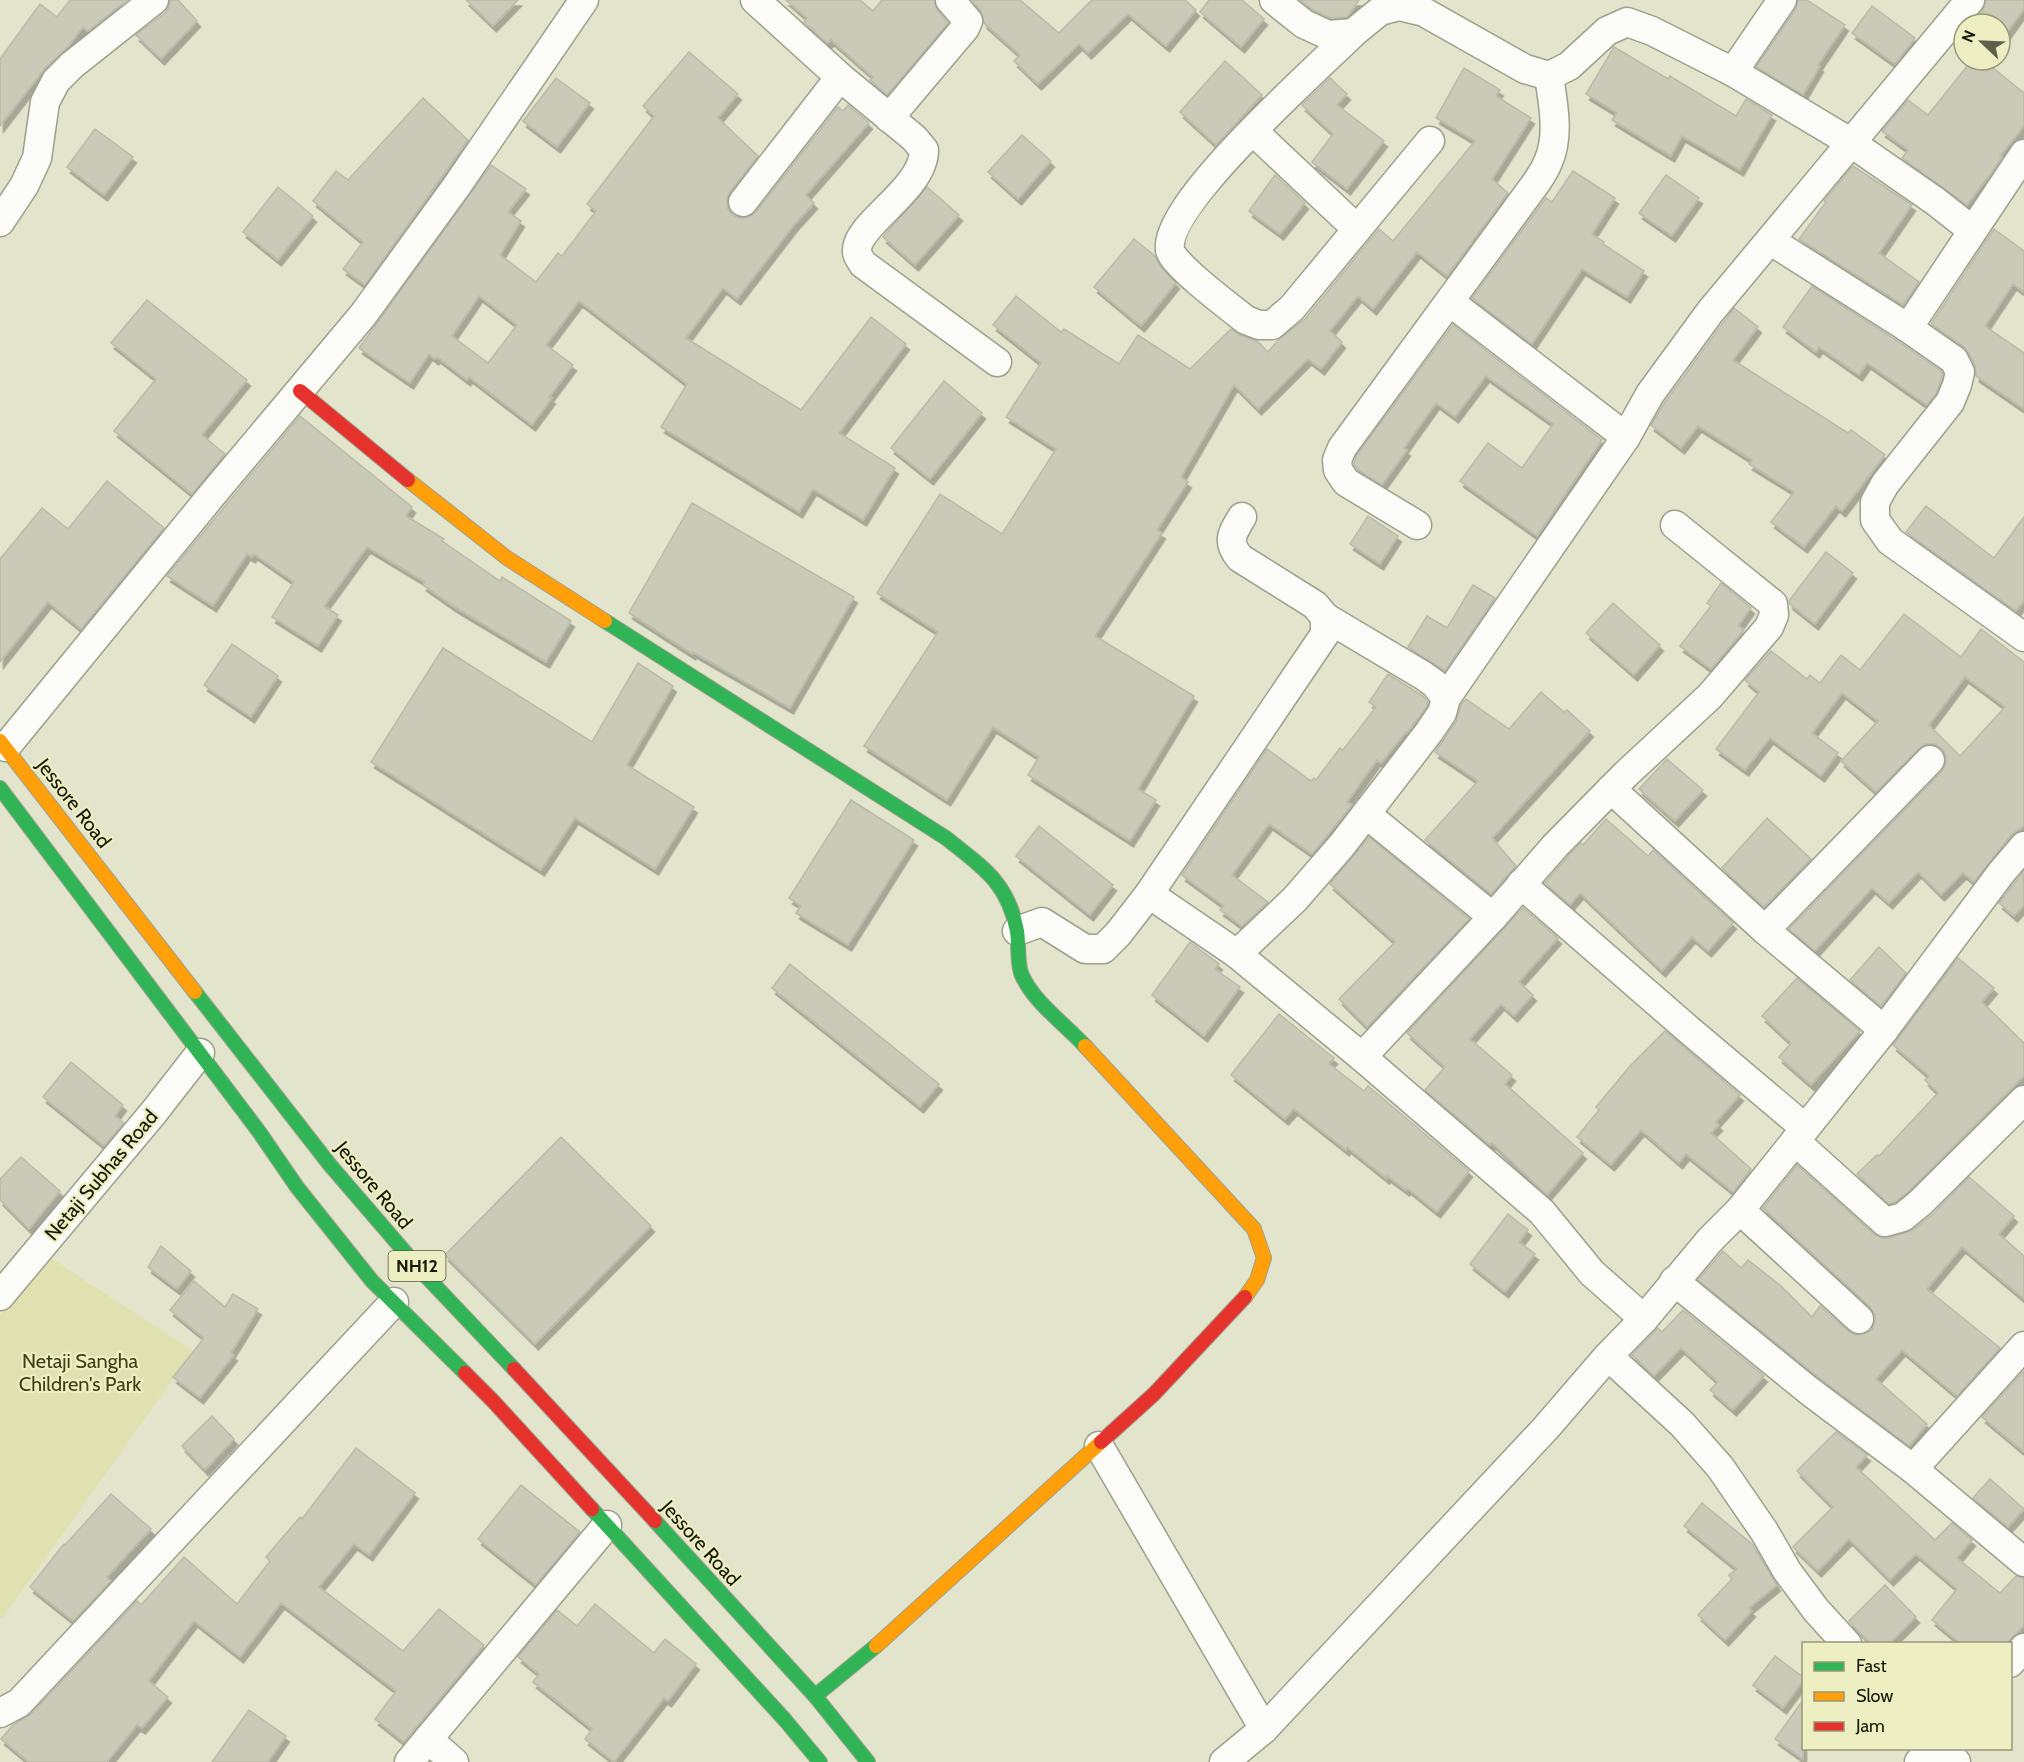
<svg xmlns="http://www.w3.org/2000/svg" width="2024" height="1762" font-family="Cabin,sans-serif">
<defs>
<filter id="shadow"><feDropShadow dx="3.5" dy="6" stdDeviation="0" flood-color="#0004"/></filter>
</defs>
<rect width="100%" height="100%" fill="#e3e4cc"/>
<polygon fill="#e0e1b1" points="46,1255 193,1351 2,1619 0,1617 0,1316"/>
<g fill="#c9cab7" stroke="#babaa7" stroke-width="1.5" fill-rule="evenodd" filter="url(#shadow)">
<polygon points="70,0 127,0 88,31 83,27 67,48 46,67 0,126 0,59 40,4 57,17"/>
<polygon points="170,0 178,0 197,21 161,59 136,35 165,13 169,7"/>
<polygon points="466,0 518,0 493,26"/>
<polygon points="786,0 860,0 873,11 882,0 934,0 937,10 948,23 887,95 870,80 873,77 831,40 827,43 804,22 807,18"/>
<polygon points="972,0 1020,0 1059,33 1092,0 1185,0 1196,10 1166,46 1128,14 1088,53 1079,44 1038,84 1014,61 1020,55 984,23 981,11"/>
<polygon points="1209,0 1242,0 1264,19 1241,47 1200,12"/>
<polygon points="1300,0 1359,0 1347,17 1331,18 1313,10"/>
<polygon points="1798,0 1807,0 1845,25 1818,65 1820,66 1803,95 1756,67 1796,9"/>
<polygon points="1986,0 2024,0 2024,9 2001,41 2000,24 1977,24 1974,21 1983,10"/>
<polygon points="1872,6 1915,38 1895,64 1852,33"/>
<polygon points="1614,47 1668,79 1670,76 1736,116 1746,99 1772,115 1740,170 1682,136 1671,156 1612,120 1617,113 1586,94"/>
<path d="M689 52 738 94 718 118 758 156 730 192 727 199 728 209 732 215 740 218 749 217 756 212 838 107 843 111 848 105 869 123 806 195 814 203 794 225 737 299 723 288 686 338 801 410 871 317 906 344 839 433 895 468 863 520 813 489 799 512 661 427 687 384 579 301 546 345 573 365 549 397 552 398 532 425 469 377 467 380 437 357 435 359 429 354 410 383 359 348 491 165 526 189 508 212 521 221 500 255 536 282 558 253 562 256 596 211 587 204 654 116 643 106ZM479 296 517 325 488 363 452 336Z"/>
<polygon points="1972,60 1983,60 2024,93 2024,126 2000,156 2002,157 1995,168 1967,205 1902,158 1908,150 1882,131 1908,100 1928,115"/>
<polygon points="1225,61 1262,95 1216,145 1180,112"/>
<polygon points="1464,68 1500,90 1496,96 1531,118 1492,179 1508,193 1447,276 1417,252 1373,309 1358,296 1330,331 1342,342 1321,369 1308,359 1258,409 1234,385 1181,477 1188,482 1157,530 1162,533 1095,636 1194,696 1138,789 1156,800 1130,841 1028,775 1039,757 993,727 947,800 864,746 938,632 877,593 940,494 1002,534 1056,449 1006,417 1041,363 993,325 1016,296 1061,332 1064,329 1119,364 1138,335 1190,369 1231,329 1240,335 1257,341 1268,352 1279,339 1305,319 1379,229 1393,241 1475,141 1436,118"/>
<polygon points="556,78 590,103 557,147 523,121"/>
<polygon points="1330,78 1347,94 1337,105 1384,141 1347,189 1312,162 1333,134 1302,105"/>
<polygon points="423,98 468,140 365,285 343,269 363,242 313,201 336,171 348,180"/>
<polygon points="95,129 133,157 104,195 67,167"/>
<polygon points="1022,135 1051,161 1018,199 988,172"/>
<polygon points="1853,166 1912,205 1879,253 1919,282 1903,305 1799,239 1826,202 1824,201"/>
<polygon points="1573,171 1615,198 1592,234 1604,242 1603,244 1644,271 1627,297 1582,269 1532,344 1472,298 1546,198 1552,202"/>
<polygon points="1275,175 1305,203 1280,234 1249,211"/>
<polygon points="1666,175 1699,198 1672,236 1639,213"/>
<polygon points="278,187 313,216 278,260 243,232"/>
<polygon points="927,187 959,215 915,265 883,237"/>
<polygon points="1994,229 2024,251 2024,292 2013,284 1985,326 2024,353 2024,409 1976,376 1975,365 1968,352 1963,346 1931,324"/>
<polygon points="1134,239 1155,256 1161,267 1176,283 1141,326 1094,287"/>
<polygon points="1812,286 1899,342 1941,371 1943,374 1941,380 1936,394 1927,405 1867,363 1859,375 1819,347 1816,352 1783,327"/>
<polygon points="147,300 247,380 202,435 225,454 192,494 114,431 156,379 111,343"/>
<polygon points="1734,308 1758,327 1733,360 1848,433 1851,430 1885,455 1842,511 1836,506 1804,547 1771,522 1794,492 1749,464 1752,460 1698,426 1681,448 1651,425 1663,405"/>
<polygon points="1453,325 1602,440 1537,536 1460,481 1488,443 1522,468 1553,424 1486,376 1455,417 1436,403 1404,448 1407,450 1382,485 1358,470 1354,464 1356,456"/>
<polygon points="944,381 982,413 930,479 891,448"/>
<polygon points="300,416 412,507 406,516 444,539 442,541 500,581 502,577 571,621 546,662 453,606 423,585 425,582 367,547 324,606 338,615 318,646 272,617 294,582 254,554 252,557 247,554 213,606 167,576"/>
<polygon points="107,481 164,528 81,629 48,602 0,662 0,559 42,508 68,529"/>
<polygon points="692,503 854,597 790,708 693,652 692,654 629,613"/>
<polygon points="1926,506 1994,558 2024,517 2024,601 2016,611 1906,532"/>
<polygon points="1368,516 1398,536 1380,564 1350,544"/>
<polygon points="1826,552 1853,573 1815,624 1790,604 1789,601"/>
<polygon points="1721,583 1751,608 1738,626 1744,630 1711,669 1680,646 1711,606 1707,603"/>
<polygon points="1473,585 1495,598 1445,671 1408,647 1427,616 1447,628"/>
<polygon points="1613,603 1660,645 1634,675 1586,633"/>
<path d="M1904 614 1961 657 1981 629 2024 662V826L2011 835 1974 882 1963 873 1941 895 1918 872 1889 903 1872 888 1815 951 1789 929 1942 771 1946 763V755L1942 749 1935 744H1925L1918 749 1876 792 1841 761 1878 721 1842 693 1812 733 1838 753 1821 776 1770 738 1745 770 1716 749 1759 692 1745 680 1771 651 1807 679 1810 675 1820 683 1841 655 1860 670ZM1965 677 2005 707 1960 756 1929 725Z"/>
<polygon points="232,644 278,676 251,717 204,685"/>
<polygon points="443,648 592,742 638,663 673,686 627,765 694,807 655,869 575,818 541,870 371,762"/>
<polygon points="1388,674 1423,696 1428,702 1427,706 1407,733 1406,732 1381,763 1377,760 1347,802 1352,805 1312,854 1269,824 1232,875 1268,902 1242,926 1220,910 1224,906 1182,875 1267,749 1311,781 1314,778 1316,780 1340,748 1343,750 1376,707 1369,702"/>
<polygon points="1541,692 1564,712 1567,710 1590,731 1492,838 1516,866 1491,894 1425,840 1478,781 1435,752 1456,722 1461,705 1466,699 1509,729"/>
<polygon points="1667,759 1703,790 1675,821 1639,789"/>
<polygon points="851,800 914,840 848,945 796,913 801,906 789,898"/>
<polygon points="1767,818 1811,859 1764,907 1722,868"/>
<polygon points="1606,819 1648,856 1653,850 1733,923 1708,951 1692,937 1662,971 1580,893 1570,905 1545,883 1570,854 1581,843 1583,845"/>
<polygon points="1039,826 1113,885 1090,915 1016,856"/>
<polygon points="1369,837 1469,919 1367,1027 1339,999 1395,942 1330,884"/>
<polygon points="2023,872 2024,905 2014,916 1999,903"/>
<polygon points="1523,908 1558,938 1519,982 1533,995 1514,1016 1501,1004 1470,1039 1512,1075 1505,1084 1583,1153 1547,1195 1492,1143 1490,1145 1425,1090 1445,1067 1407,1033"/>
<polygon points="1190,942 1219,964 1215,969 1240,987 1204,1036 1152,995"/>
<polygon points="1879,947 1906,973 1881,1006 1850,980"/>
<polygon points="1958,958 1994,988 1982,1002 2024,1043 2024,1076 1909,1191 1895,1202 1889,1204 1857,1174 1877,1155 1879,1156 1938,1093 1925,1080 1929,1076 1893,1045"/>
<polygon points="790,964 939,1084 920,1107 772,988"/>
<polygon points="1797,978 1860,1031 1811,1085 1779,1057 1791,1043 1762,1016"/>
<polygon points="1279,1014 1334,1058 1329,1064 1364,1091 1368,1086 1469,1171 1437,1212 1407,1188 1406,1190 1387,1176 1386,1178 1347,1147 1346,1150 1294,1109 1285,1119 1231,1075"/>
<polygon points="1665,1031 1740,1095 1716,1122 1719,1125 1711,1133 1751,1169 1733,1192 1686,1154 1679,1163 1641,1130 1611,1165 1577,1137 1599,1110 1596,1107 1630,1066"/>
<polygon points="71,1062 123,1105 115,1116 124,1123 104,1146 43,1097"/>
<polygon points="561,1137 651,1226 535,1344 445,1255"/>
<polygon points="21,1157 60,1191 29,1229 0,1200 0,1179"/>
<polygon points="1797,1165 1874,1234 1882,1238 1889,1238 1913,1230 1932,1215 1969,1177 2014,1216 1999,1234 2024,1256 2024,1299 1962,1247 1927,1289 2000,1348 1957,1396 1902,1350 1876,1379 1927,1424 1909,1446 1818,1377 1698,1280 1723,1251 1741,1268 1748,1260 1781,1286 1812,1317 1820,1306 1848,1331 1855,1335 1864,1334 1872,1330 1875,1322 1875,1315 1870,1307 1763,1208"/>
<polygon points="1508,1214 1528,1230 1519,1242 1535,1254 1505,1292 1470,1264"/>
<polygon points="161,1246 191,1271 177,1289 148,1267"/>
<polygon points="194,1281 225,1307 233,1294 258,1309 231,1353 234,1355 200,1398 173,1377 204,1338 170,1310"/>
<polygon points="1683,1310 1764,1376 1733,1410 1710,1390 1718,1382 1681,1348 1654,1376 1632,1355 1658,1328 1662,1332"/>
<polygon points="2024,1371 2024,1452 1982,1417"/>
<polygon points="212,1416 234,1439 205,1470 182,1446"/>
<polygon points="1836,1432 1867,1455 1856,1467 1935,1540 1952,1523 1972,1540 1957,1558 2000,1593 2016,1576 2024,1578 2024,1625 2006,1644 1961,1644 1932,1620 1957,1589 1916,1554 1890,1580 1849,1539 1818,1571 1793,1547 1833,1507 1797,1471"/>
<polygon points="356,1448 415,1493 369,1555 354,1544 319,1587 403,1651 439,1609 484,1645 404,1742 375,1719 396,1691 281,1603 240,1657 194,1621 149,1681 168,1697 142,1728 137,1725 107,1762 29,1762 1,1739 13,1725 31,1714 137,1601 141,1605 184,1557 237,1604 270,1561 266,1557 300,1517 302,1519"/>
<polygon points="1990,1479 2024,1509 2008,1527 1973,1498"/>
<polygon points="521,1485 580,1532 536,1585 478,1539"/>
<polygon points="111,1494 151,1529 107,1577 111,1581 73,1621 30,1587 64,1544 65,1545"/>
<polygon points="1702,1503 1752,1544 1777,1585 1749,1608 1752,1611 1725,1640 1698,1615 1732,1579 1729,1575 1737,1569 1684,1526"/>
<polygon points="1885,1585 1916,1617 1889,1644 1871,1644 1849,1621"/>
<polygon points="595,1604 654,1653 665,1639 696,1664 668,1701 664,1698 614,1762 585,1739 592,1729 533,1682 539,1674 518,1657 557,1610 577,1626"/>
<polygon points="1775,1656 1803,1677 1803,1681 1783,1708 1753,1685"/>
<polygon points="1803,1700 1803,1759 1775,1739"/>
<polygon points="249,1710 286,1736 268,1762 212,1762"/>
</g>
<g fill="none" stroke-linecap="round" stroke-linejoin="round">
<defs>
<g id="street">
<polyline points="1274,0 1304,24 1328,35 1353,33 1380,11 1399,6 1424,12 1525,69 1549,76 1569,66 1607,31 1627,22 1652,31 1733,72 1850,142 1935,201 1972,230"/>
<path d="M1353 33C1318 68 1163 204 1170 250 1172 264 1232 309 1246 320L1259 325H1272L1292 308 1430 141"/>
<polyline points="1733,72 1782,0"/>
<path d="M840 77 914 138 924 150C924 190 854 225 857 252 857 256 861 260 863 264L997 362"/>
<polyline points="889,118 965,28 968,21 950,0"/>
<polyline points="1253,131 1357,229"/>
<polyline points="2024,154 1908,328 1954,360 1960,372 1957,385 1950,402 1885,484 1875,502 1875,520 1890,541 2024,637"/>
<polyline points="743,202 840,77 755,0"/>
<polyline points="0,222 24,186 37,158 45,102 56,81 72,65 154,0"/>
<polyline points="1771,241 1908,328"/>
<polyline points="1450,302 1626,437"/>
<path d="M1417 525 1346 482 1338 470 1337 460 1342 448 1536 183C1540 177 1545 170 1548 162 1560 136 1553 103 1549 76"/>
<polyline points="1446,698 1626,437 1650,394 1710,312 1970,0"/>
<polyline points="6,747 212,495 363,315 456,187 584,0"/>
<polyline points="1611,789 1765,930 1884,1030"/>
<polyline points="1366,814 1493,917"/>
<polyline points="1521,884 1689,1030 1805,1128"/>
<polyline points="1149,894 1237,954 1362,1057 1542,1212 1592,1273 1644,1319"/>
<polyline points="1765,930 1930,760"/>
<path d="M1017 931 1042 922 1085 949H1103L1118 934 1149 894 1325 634V617L1315 605 1240 558C1226 541 1232 534 1242 517"/>
<polyline points="1237,954 1295,899 1342,845 1429,732 1442,713 1446,698 1435,684 1424,676 1325,617"/>
<polyline points="1362,1057 1493,917 1555,846 1626,774 1710,696 1769,627 1774,615 1773,604 1675,525"/>
<polyline points="1795,1141 1885,1222 1903,1217 1920,1203 2024,1100"/>
<polyline points="1740,1210 1859,1319"/>
<polyline points="1674,1281 1808,1390 1913,1469"/>
<polyline points="0,1296 154,1112 200,1053"/>
<polyline points="2024,1346 1913,1469 2024,1562"/>
<polyline points="1608,1356 1682,1424 1720,1467 1764,1531 1787,1571 1816,1610 1847,1644"/>
<polyline points="1099,1446 1264,1729"/>
<polyline points="2010,1663 2024,1648"/>
<polyline points="0,1713 19,1703 394,1302"/>
<polyline points="428,1739 454,1762"/>
<polyline points="1943,1748 1956,1762"/>
<polyline points="409,1762 607,1525"/>
<polyline points="1224,1762 1264,1729 1545,1429 1608,1356 1644,1319 1710,1240 1740,1210 1884,1030 2001,873 2024,846"/>
<polyline points="1919,1762 1932,1748"/>
</g>
<g id="fast">
<path d="M605 621 946 838C982 867 1008 882 1017 931 1019 944 1017 960 1021 973 1032 1001 1065 1024 1085 1046"/>
<polyline points="0,788 260,1133 297,1187 372,1281 465,1373"/>
<polyline points="195,992 330,1165 423,1273 514,1369"/>
<polyline points="592,1509 785,1720 820,1762"/>
<polyline points="655,1521 815,1696 868,1762"/>
<polyline points="815,1696 876,1646"/>
</g>
<g id="slow">
<polyline points="408,480 507,558 605,621"/>
<polyline points="0,741 195,992"/>
<polyline points="1085,1046 1254,1229 1264,1258 1257,1280 1245,1297"/>
<polyline points="876,1646 1101,1442"/>
</g>
<g id="jam">
<polyline points="300,391 408,480"/>
<polyline points="514,1369 655,1521"/>
<polyline points="465,1373 493,1401 592,1509"/>
<polyline points="1101,1442 1154,1394 1245,1297"/>
</g>
</defs>
<use href="#street" stroke="#9e9f8c" stroke-width="31"/>
<use href="#fast" stroke="#9e9f8c" stroke-width="16"/>
<use href="#slow" stroke="#9e9f8c" stroke-width="16"/>
<use href="#jam" stroke="#9e9f8c" stroke-width="16"/>
<use href="#street" stroke="#fbfbf7" stroke-width="28"/>
<use href="#fast" stroke="#30b455" stroke-width="14"/>
<use href="#slow" stroke="#ff9f0a" stroke-width="14"/>
<use href="#jam" stroke="#e5322d" stroke-width="14"/>
</g>
<g text-anchor="middle" dominant-baseline="central" stroke-width="4.5" stroke-linejoin="round" paint-order="stroke">
<rect fill="#edeec2" stroke="#57583f" stroke-width="1.5" x="388.5" y="1251" width="57" height="30" rx="4.5"/>
<g font-size="18" font-weight="bold" fill="#171707">
<text x="417" y="1266">NH12</text>
</g>
<g font-size="20" fill="#171707" stroke="#edeec2">
<text transform="translate(74 803) rotate(52)">Jessore Road</text>
<text transform="translate(101 1175) rotate(-50)">Netaji Subhas Road</text>
<text transform="translate(374 1185) rotate(50)">Jessore Road</text>
<text transform="translate(701 1543) rotate(48)">Jessore Road</text>
</g>
<g font-size="20" fill="#3f3e16" stroke="#edeec2">
<text x="80" y="1361">Netaji Sangha<tspan x="80" dy="23">Children's Park</tspan></text>
</g>
</g>
<rect x="1802" y="1642" width="210" height="108" fill="#edeec2" stroke="#979877" stroke-width="1.5"/>
<rect x="1814" y="1662" width="30" height="9" fill="#30b455" stroke="#979877" stroke-width="1.5"/>
<text x="1856" y="1672" font-size="18" fill="#171707">Fast</text>
<rect x="1814" y="1692" width="30" height="9" fill="#ff9f0a" stroke="#979877" stroke-width="1.5"/>
<text x="1856" y="1702" font-size="18" fill="#171707">Slow</text>
<rect x="1814" y="1722" width="30" height="9" fill="#e5322d" stroke="#979877" stroke-width="1.5"/>
<text x="1856" y="1732" font-size="18" fill="#171707">Jam</text>
<g transform="translate(1982 42) rotate(293)"><circle r="28" fill="#edeec2" stroke="#979877" stroke-width="1.5"/>
<path d="M0-4.5L10 22L0 15L-10 22Z" fill="#5e5f4c"/>
<text y="-9" font-size="16" font-weight="bold" text-anchor="middle" fill="#171707">N</text>
</g>
</svg>
